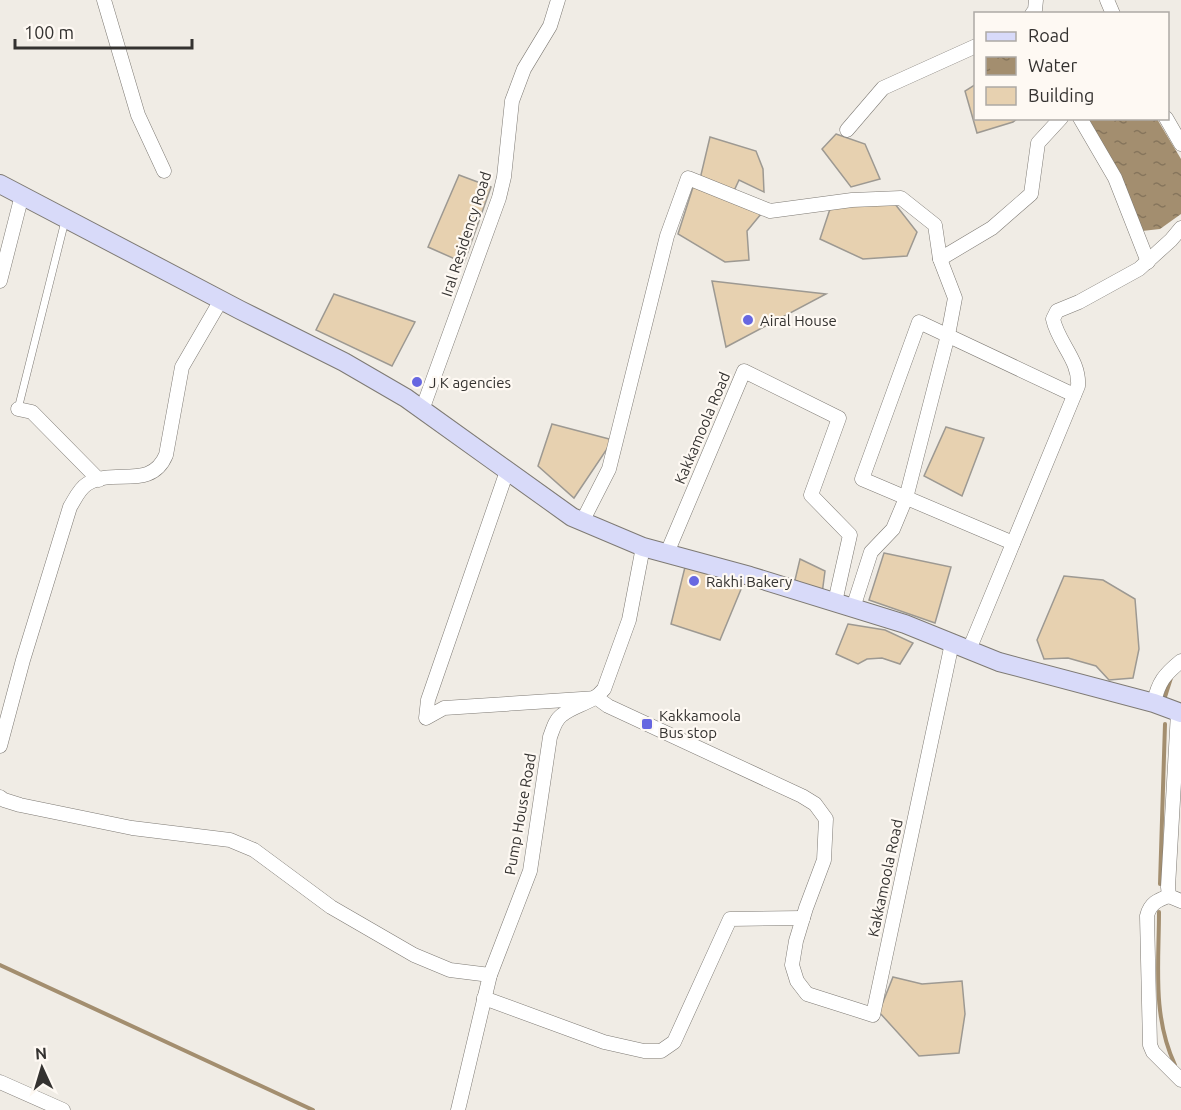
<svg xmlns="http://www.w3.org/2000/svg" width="1181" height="1110" font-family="Ubuntu,sans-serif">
<defs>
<pattern id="water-ripples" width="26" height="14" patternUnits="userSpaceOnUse" patternTransform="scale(1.5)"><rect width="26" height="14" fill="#a38e6f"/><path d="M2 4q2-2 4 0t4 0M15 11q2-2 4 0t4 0" fill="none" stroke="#86755c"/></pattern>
</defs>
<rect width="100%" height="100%" fill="#f0ece5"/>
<polygon fill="url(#water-ripples)" points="1080,119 1157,119 1181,159 1181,214 1160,229 1133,232"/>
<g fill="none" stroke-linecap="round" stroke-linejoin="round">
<g stroke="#a38e6f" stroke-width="4">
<polyline points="1165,697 1171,678"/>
<polyline points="1160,884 1165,724"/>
<path d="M1159 912C1159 964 1152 1016 1175 1065"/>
<polyline points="0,965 313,1110"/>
</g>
</g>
<g fill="#e7d1b0" stroke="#9d9992" stroke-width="1.5">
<polygon points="976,84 976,118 1018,118 1013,122 977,133 965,91"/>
<polygon points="836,134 865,144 880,179 851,187 822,149"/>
<polygon points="710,137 756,151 763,169 764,192 739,180 733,193 700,179"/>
<polygon points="459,175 491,187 464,263 428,247"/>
<polygon points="694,184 761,214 747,231 749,260 725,262 678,234"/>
<polygon points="895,204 917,232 907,256 863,259 820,239 831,206"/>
<polygon points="712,281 826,294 726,347"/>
<polygon points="334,294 415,322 392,366 316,330"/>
<polygon points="552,424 613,440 574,498 538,466"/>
<polygon points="946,427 984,438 962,496 924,476"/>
<polygon points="884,553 951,567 935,623 869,600"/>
<polygon points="800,559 825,571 822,594 795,580"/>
<polygon points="686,563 744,582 720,640 671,624"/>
<polygon points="1064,576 1103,580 1135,599 1139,649 1133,678 1109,680 1096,666 1068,658 1044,659 1037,640"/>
<polygon points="848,624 885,630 913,643 900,664 882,658 867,659 858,664 836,654"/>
<polygon points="893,977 922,984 962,981 965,1014 959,1053 919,1056 879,1012"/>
</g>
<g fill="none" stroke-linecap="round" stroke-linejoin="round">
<defs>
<polyline id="service" points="18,409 65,221"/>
<g id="minor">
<polyline points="104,0 138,115 164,171"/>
<polyline points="1107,0 1113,14"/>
<polyline points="1032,14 1035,10 1036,0"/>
<polyline points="1080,118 1115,178 1148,262"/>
<polyline points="1166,118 1181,144"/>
<polyline points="847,130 883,88 976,46"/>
<polyline points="940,259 992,228 1031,194 1038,143 1061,118"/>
<polyline points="0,281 22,195"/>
<polyline points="18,409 32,412 99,480"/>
<polyline points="422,410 499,198 504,177 512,101 524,69 550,26 558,0"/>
<polyline points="507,471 428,700 426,718 444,708 597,698 608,706 802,796 815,804 826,819 824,860 806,908 796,941 792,965 797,981 807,994 873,1015 952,643"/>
<polyline points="582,522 609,469 667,236 688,178 770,211 852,200 901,198 935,225 940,259 955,298 948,335 906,498 893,529 871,552 853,608"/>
<polyline points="1013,543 862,479 919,322 1074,395"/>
<polyline points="667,553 744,371 839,418 811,495 850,535 835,602"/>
<path d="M969 650 1078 386C1080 360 1058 343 1053 319L1057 311 1079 302 1139 269 1171 240 1181 228"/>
<path d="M1154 703C1158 682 1165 674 1181 661"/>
<polyline points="1178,713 1168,887 1169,896 1181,901"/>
<path d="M0 746 23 660 70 507C75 499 79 489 87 484 113 467 151 491 166 455L182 367 221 300"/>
<polyline points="0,797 4,800 20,805 132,828 230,840 254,850 331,907 414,955 450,970 490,975"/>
<path d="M1169 896C1158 900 1150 903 1147 916L1150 1045 1153 1052 1181 1080"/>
<polyline points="484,998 604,1042 644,1051 661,1051 674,1042 730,919 803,918"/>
<polyline points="0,1082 63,1110"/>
<path d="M458 1110 490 975 530 871 550 737C553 729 555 720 562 715 576 704 592 704 604 689L629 620 643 547"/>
</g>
<polyline id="secondary" points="0,184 240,310 344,362 406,398 572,517 643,547 750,576 905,624 999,662 1154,703 1181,713"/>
</defs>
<use href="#service" stroke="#7e7a74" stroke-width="8"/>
<use href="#minor" stroke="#7e7a74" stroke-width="15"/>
<use href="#secondary" stroke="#7e7a74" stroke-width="20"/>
<use href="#service" stroke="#fff" stroke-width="7"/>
<use href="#minor" stroke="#fff" stroke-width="14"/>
<use href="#secondary" stroke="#d8daf9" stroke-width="18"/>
</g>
<g fill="#6767e1" stroke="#fef9f3" stroke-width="2">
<circle cx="748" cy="320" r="6"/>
<circle cx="417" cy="382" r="6"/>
<circle cx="694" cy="581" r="6"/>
<rect x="641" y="718" width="12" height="12" rx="3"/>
</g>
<g text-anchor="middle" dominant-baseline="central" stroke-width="4.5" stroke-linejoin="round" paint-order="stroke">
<g font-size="15" fill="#343230" stroke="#fef9f3">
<text transform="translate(466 234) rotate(-72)">Iral Residency Road</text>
<text transform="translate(702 428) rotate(-67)">Kakkamoola Road</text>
<text transform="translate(520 814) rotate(-80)">Pump House Road</text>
<text transform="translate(885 878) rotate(-78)">Kakkamoola Road</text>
</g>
<g font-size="15" fill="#343230" stroke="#fef9f3" text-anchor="start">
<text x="760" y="320">Airal House</text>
<text x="429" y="382">J K agencies</text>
<text x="706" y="581">Rakhi Bakery</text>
<text x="659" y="715">Kakkamoola<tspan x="659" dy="17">Bus stop</tspan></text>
</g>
</g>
<rect x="974" y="12" width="195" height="108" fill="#fef9f3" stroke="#ada9a5" stroke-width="1.5"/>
<rect x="986" y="32" width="30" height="9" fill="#d8daf9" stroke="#ada9a5" stroke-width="1.5"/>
<text x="1028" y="42" font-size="18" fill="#343230">Road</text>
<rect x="986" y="57" width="30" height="18" fill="url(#water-ripples)" stroke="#ada9a5" stroke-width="1.5"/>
<text x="1028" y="72" font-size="18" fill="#343230">Water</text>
<rect x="986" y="87" width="30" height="18" fill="#e7d1b0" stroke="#ada9a5" stroke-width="1.5"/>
<text x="1028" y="102" font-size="18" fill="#343230">Building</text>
<g transform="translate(42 1068) rotate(356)" stroke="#fef9f3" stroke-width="4.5" paint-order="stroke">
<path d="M0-4.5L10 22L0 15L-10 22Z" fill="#343230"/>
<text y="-9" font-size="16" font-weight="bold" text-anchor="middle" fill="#343230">N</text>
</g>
<path d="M15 39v9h177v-9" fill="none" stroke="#343230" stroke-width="3"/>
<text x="24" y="39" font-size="18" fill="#343230" stroke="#fef9f3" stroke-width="4.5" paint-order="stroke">100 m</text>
</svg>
